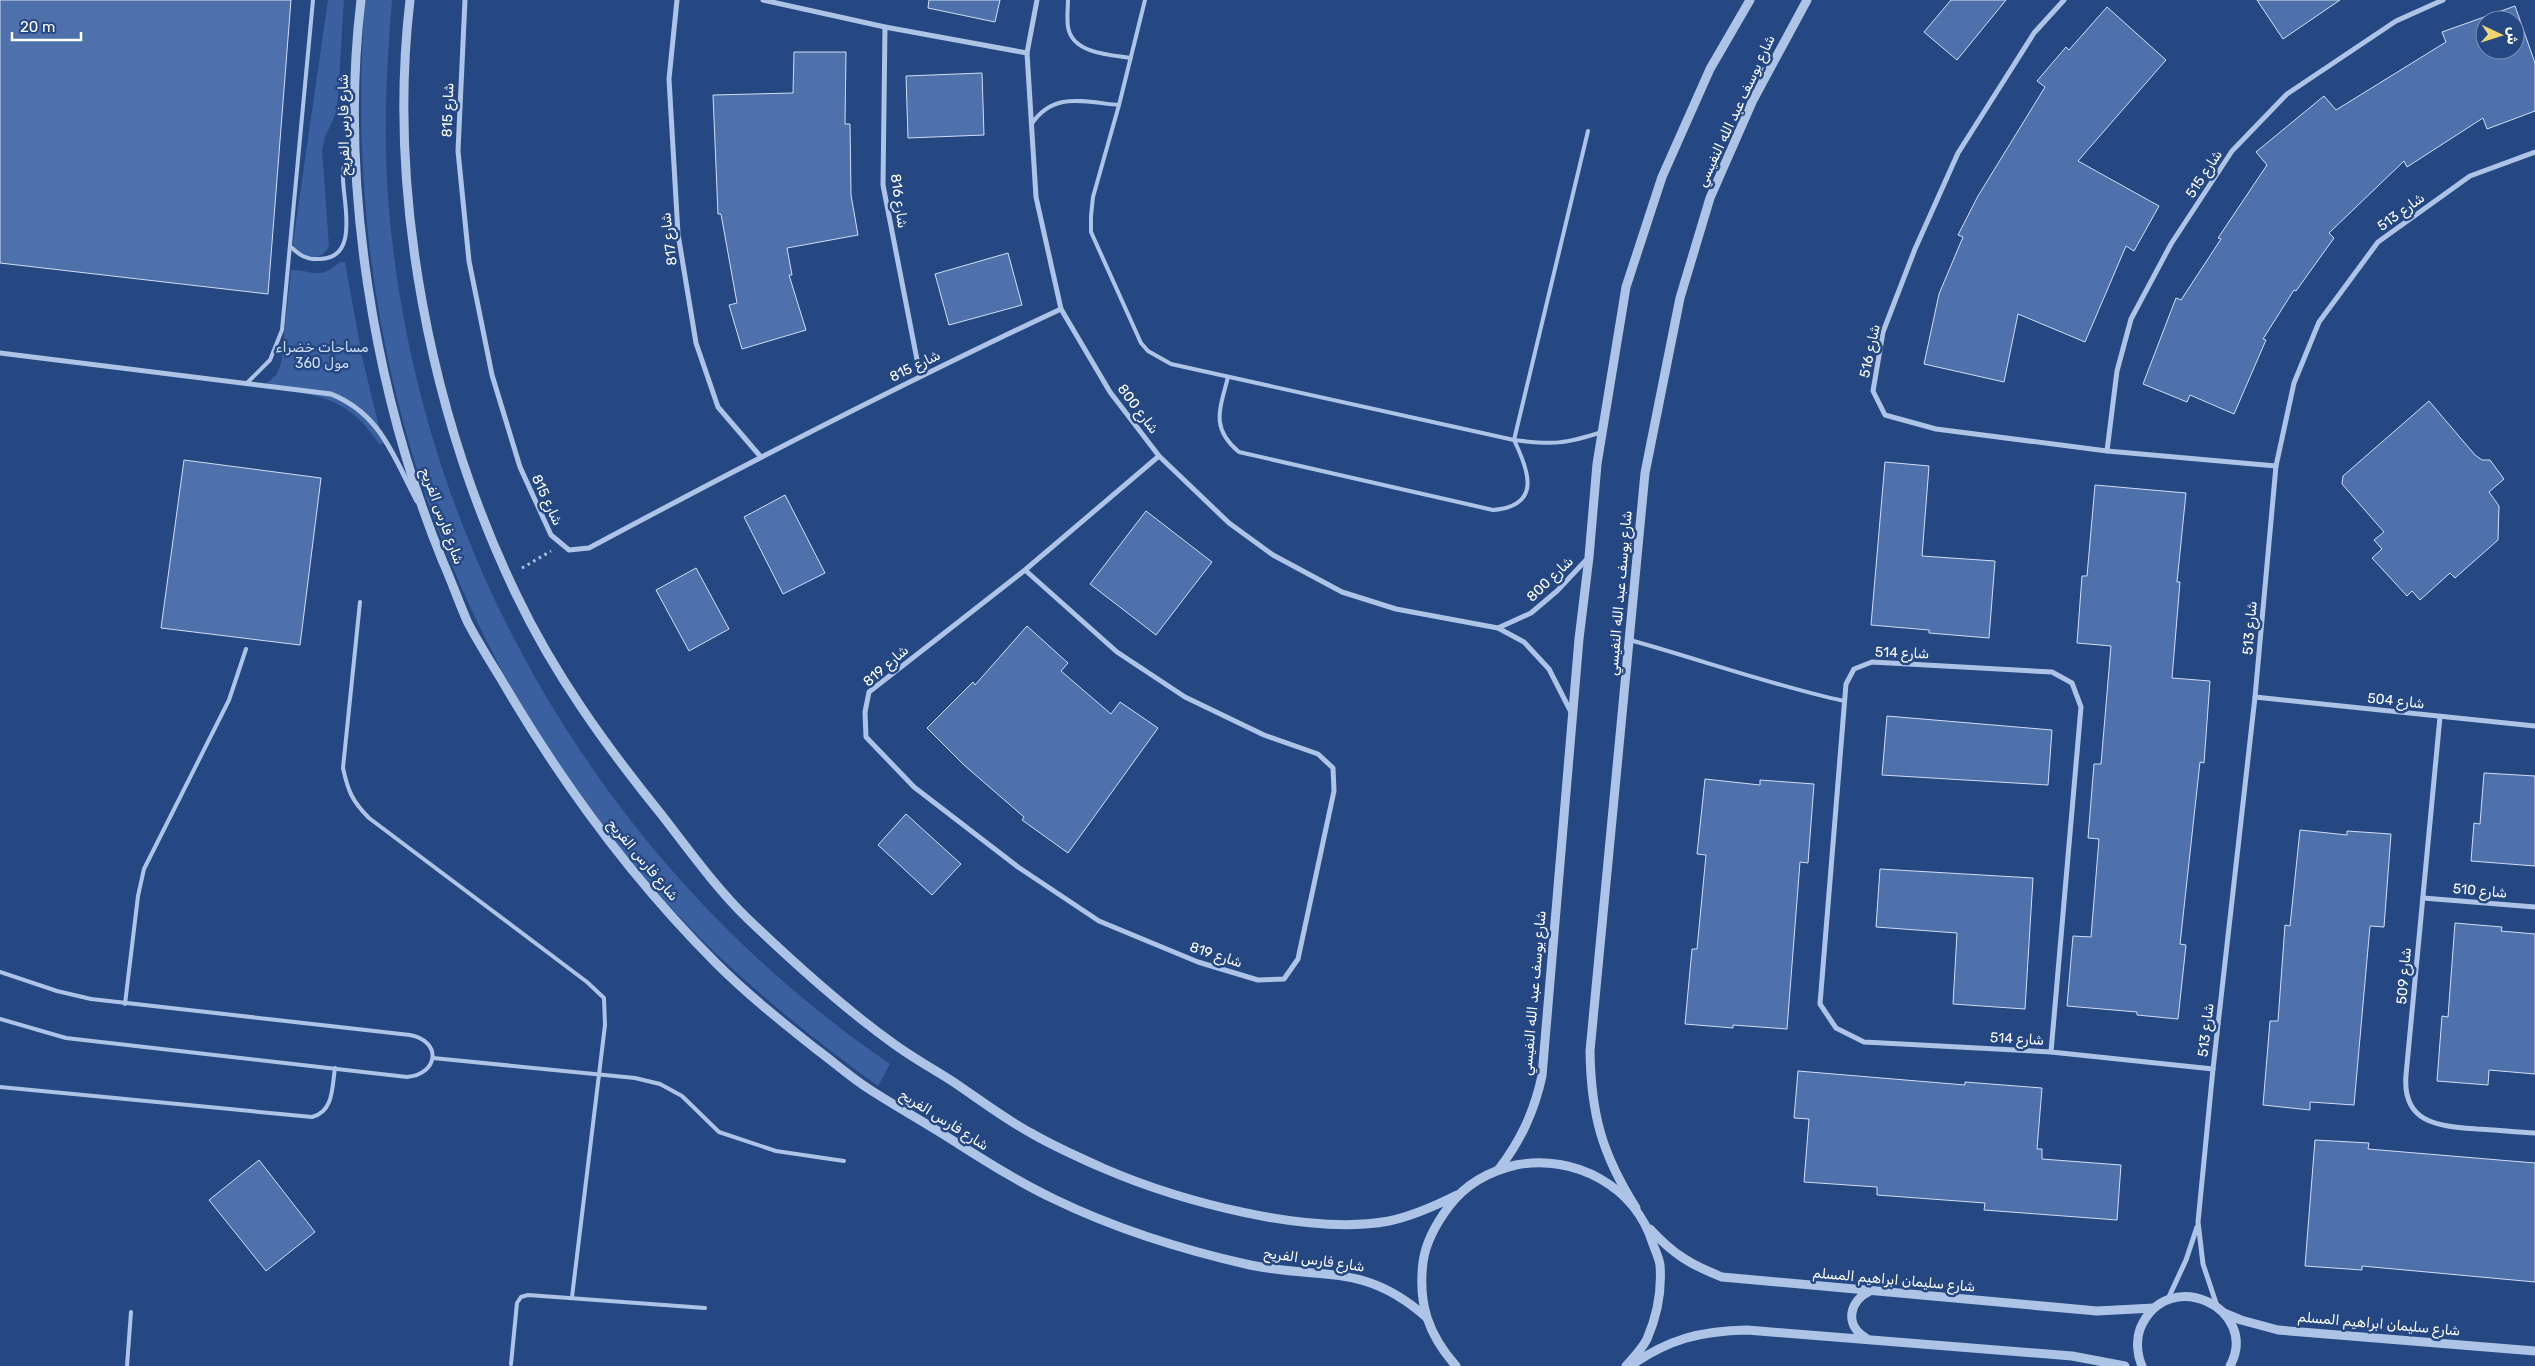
<svg xmlns="http://www.w3.org/2000/svg" width="2535" height="1366" font-family="Rubik,'Noto Sans Arabic',sans-serif">
<rect width="100%" height="100%" fill="#254883"/>
<g fill="#3a60a0">
<path d="M328 0H344L337 111 325 137 322 150 329 246C322 263 297 260 293 243Z"/>
<path d="M365 0H392C386 70 383 141 389 210 419 554 606 870 890 1064L878 1086C806 1034 737 978 676 913 444 664 339 338 365 0Z"/>
<path d="M340 262H345L363 361 383 443 380 445C347 395 318 396 264 386L276 375 281 364 291 270C313 270 319 281 340 262Z"/>
</g>
<g fill="#4e70ab" stroke="#d1dff6" fill-rule="evenodd">
<polygon points="0,0 291,0 268,294 0,263"/>
<polygon points="929,0 1000,0 995,22 928,8"/>
<polygon points="1951,0 2006,0 1957,60 1924,32"/>
<polygon points="2257,0 2340,0 2283,39"/>
<path d="M2515 6 2535 63V111L2487 129 2483 118 2407 167 2404 161 2329 233 2334 238 2296 291 2294 290 2263 339 2266 340 2234 414 2190 395 2187 402 2143 384 2176 298 2181 300 2221 239 2218 238 2267 165 2256 152 2324 96 2336 110 2446 42 2442 32ZM2485 20H2515V50H2485Z"/>
<polygon points="2107,7 2166,60 2078,161 2159,206 2134,251 2126,246 2085,342 2018,314 2004,382 1924,364 1939,294 1963,237 1958,235 1978,196 2045,87 2037,81 2066,47 2069,50"/>
<polygon points="794,52 846,52 845,124 850,124 851,195 858,235 787,248 792,275 789,275 806,330 742,349 729,305 737,303 721,214 718,214 713,95 793,93"/>
<polygon points="982,73 984,135 908,138 906,76"/>
<polygon points="1008,253 1022,305 949,325 935,274"/>
<polygon points="2429,401 2475,455 2482,460 2490,460 2504,479 2489,492 2499,506 2498,540 2455,578 2450,573 2420,600 2412,591 2407,596 2372,558 2382,549 2374,540 2384,532 2342,484 2343,476"/>
<polygon points="184,460 321,478 300,645 161,628"/>
<polygon points="1885,462 1929,466 1922,556 1995,561 1989,638 1929,633 1929,630 1871,625"/>
<polygon points="2095,485 2186,493 2177,582 2180,582 2172,678 2210,681 2204,763 2200,762 2180,944 2186,945 2178,1019 2137,1015 2137,1012 2067,1006 2073,936 2091,937 2099,839 2088,838 2094,764 2101,764 2111,646 2077,643 2082,576 2087,576"/>
<polygon points="785,495 825,573 783,594 744,517"/>
<polygon points="1146,511 1212,562 1156,635 1090,584"/>
<polygon points="696,568 729,629 689,651 656,590"/>
<polygon points="1027,626 1068,663 1061,671 1111,714 1120,702 1158,728 1068,853 1022,820 1024,817 964,765 927,728 973,682 975,685"/>
<polygon points="1887,716 2052,730 2048,785 1882,775"/>
<polygon points="2484,773 2535,776 2535,866 2471,861 2474,823 2480,824"/>
<polygon points="1705,779 1760,785 1760,780 1814,784 1808,863 1800,862 1787,1029 1733,1025 1733,1028 1685,1024 1692,949 1697,949 1706,855 1697,854"/>
<polygon points="906,814 961,864 932,895 878,845"/>
<polygon points="2300,830 2347,835 2347,831 2391,834 2384,927 2370,926 2354,1105 2310,1102 2310,1110 2263,1105 2270,1021 2278,1021 2285,925 2290,926"/>
<polygon points="1880,869 2033,878 2025,1009 1953,1004 1957,933 1876,927"/>
<polygon points="2455,923 2502,927 2501,931 2535,934 2535,1074 2489,1070 2488,1085 2437,1081 2442,1016 2448,1017"/>
<polygon points="1798,1071 1965,1085 1965,1082 2042,1088 2037,1149 2042,1149 2042,1159 2121,1165 2117,1220 1984,1210 1985,1203 1877,1195 1877,1187 1804,1182 1809,1119 1794,1118"/>
<polygon points="2315,1140 2369,1143 2368,1149 2535,1163 2535,1282 2362,1266 2362,1270 2305,1266"/>
<polygon points="259,1160 315,1232 266,1271 209,1200"/>
</g>
<g fill="none" stroke-linecap="round" stroke-linejoin="round">
<polyline stroke="#aec4e7" stroke-width="3" stroke-dasharray="2.5 4" stroke-linecap="butt" points="522,568 551,551"/>
<g stroke="#aec4e7" stroke-width="4">
<path d="M1068 0C1068 9 1066 23 1069 31 1076 54 1112 55 1131 58"/>
<path d="M1145 0 1119 105 1093 197 1091 216V232L1141 343 1148 351 1171 364 1514 440C1553 445 1565 444 1602 432"/>
<path d="M1031 125C1053 91 1084 102 1119 105"/>
<path d="M290 246C299 255 306 260 320 259 360 258 343 202 343 178 342 166 347 156 354 146"/>
<path d="M1228 377C1220 409 1210 428 1239 452L1493 510C1542 506 1529 471 1514 440L1588 131"/>
<polyline points="247,383 270,360 282,330 313,0"/>
<path d="M360 602 343 768C348 791 352 801 369 818L587 982 604 998 605 1025 572 1297"/>
<path d="M1630 640C1702 660 1771 685 1844 701"/>
<path d="M0 972 57 991 91 999 410 1035C442 1041 439 1074 407 1077L66 1038 0 1019"/>
<polyline points="125,1004 138,896 144,869 229,700 246,649"/>
<polyline points="433,1058 635,1078 660,1084 682,1096 719,1132 776,1151 844,1161"/>
<path d="M0 1087 312 1117C334 1112 332 1086 335 1068"/>
<polyline points="511,1364 517,1303 521,1297 528,1295 705,1308"/>
<polyline points="127,1366 131,1312"/>
</g>
<g stroke="#aec4e7" stroke-width="5">
<path d="M465 0 458 151 469 261 492 375 520 467 551 535 569 550 589 548C744 465 901 384 1061 309"/>
<polyline points="677,0 669,79 678,234 696,343 718,407 760,456"/>
<polyline points="763,0 885,27 1027,53"/>
<polyline points="1037,0 1027,53 1036,197 1061,309 1110,392 1159,456 1229,523 1273,555 1342,592 1396,609 1498,628 1524,642 1549,669 1572,714"/>
<polyline points="2064,0 2034,33 1958,153 1915,249 1883,332 1873,391 1885,415 1936,429 2107,451 2276,466"/>
<polyline points="885,27 883,185 920,375"/>
<path d="M0 353 331 394C381 414 393 456 417 501"/>
<polyline points="2107,451 2117,371 2131,319 2171,244 2232,151 2287,94 2396,21 2443,0"/>
<polyline points="1025,570 1117,652 1185,697 1264,735 1318,754 1333,768 1334,791 1298,959 1284,979 1258,980 1198,962 1099,921 1018,867 914,787 866,737 865,712 869,692 1025,570 1159,456"/>
<polyline points="1498,628 1531,613 1557,591 1587,559"/>
<polyline points="2255,697 2535,726"/>
<path d="M2440 717 2406 1075C2402 1124 2439 1126 2477 1129 2496 1130 2516 1132 2535 1133"/>
<polyline points="2423,898 2535,907"/>
<polyline points="2051,1052 2081,707 2072,683 2052,672 1872,662 1854,669 1846,684 1820,1004 1836,1028 1864,1042 2051,1052 2213,1069"/>
<polyline points="2168,1299 2186,1260 2197,1227"/>
<polyline points="2217,1306 2203,1264 2198,1222 2213,1069 2255,697 2276,466 2294,383 2319,322 2378,242 2470,176 2535,152"/>
</g>
<g stroke="#aec4e7" stroke-width="9">
<path d="M361 0C339 182 374 393 443 562 452 582 459 603 468 623 478 642 490 661 501 679 561 782 632 879 716 963 747 994 782 1022 816 1049 834 1062 850 1077 869 1089 892 1104 917 1118 941 1133 978 1156 1014 1180 1054 1199 1116 1229 1183 1250 1250 1265 1322 1280 1364 1262 1426 1317"/>
<path d="M410 0C387 195 431 417 516 594 554 674 606 746 661 814 689 850 716 888 748 919 794 963 842 1007 894 1044 913 1058 935 1070 955 1083 980 1100 1005 1119 1031 1133 1055 1147 1080 1158 1105 1169 1180 1201 1308 1236 1389 1221 1413 1216 1435 1206 1457 1195"/>
<path d="M1499 1169C1521 1140 1534 1112 1542 1076L1579 639 1589 557 1597 464 1626 287 1662 177 1710 69 1750 0"/>
<path d="M1636 1208C1602 1154 1591 1115 1590 1051L1645 473 1680 298 1710 198 1753 100 1807 0"/>
<path d="M1650 1229C1673 1254 1691 1265 1722 1277L2097 1311 2154 1308"/>
<polyline points="2224,1313 2241,1320 2278,1330 2535,1351"/>
<path d="M1866 1338C1844 1325 1849 1301 1870 1291"/>
<path d="M1456 1366C1428 1334 1418 1304 1423 1262 1426 1240 1437 1222 1450 1205 1467 1183 1490 1171 1516 1165 1575 1154 1635 1186 1653 1244 1655 1250 1659 1258 1660 1265 1662 1291 1657 1316 1647 1339 1642 1349 1633 1358 1626 1366"/>
<path d="M1630 1366C1669 1339 1700 1331 1747 1330L2072 1356 2125 1366"/>
<path d="M2142 1366C2137 1355 2136 1340 2140 1329 2167 1263 2261 1309 2230 1366"/>
</g>
</g>
<g text-anchor="middle" dominant-baseline="central" stroke-width="5" stroke-linejoin="round" paint-order="stroke">
<g font-size="14" fill="#fff" stroke="#254883">
<text transform="translate(448 110) rotate(-88)">شارع 815</text>
<text transform="translate(1736 111) rotate(-65)">شارع يوسف عبد الله النفيسي</text>
<text transform="translate(344 125) rotate(-91)">شارع فارس الفريح</text>
<text transform="translate(2204 174) rotate(-57)">شارع 515</text>
<text transform="translate(899 201) rotate(82)">شارع 816</text>
<text transform="translate(2401 212) rotate(-36)">شارع 513</text>
<text transform="translate(669 239) rotate(-97)">شارع 817</text>
<text transform="translate(1870 351) rotate(-78)">شارع 516</text>
<text transform="translate(915 366) rotate(-26)">شارع 815</text>
<text transform="translate(1138 409) rotate(53)">شارع 800</text>
<text transform="translate(547 500) rotate(65)">شارع 815</text>
<text transform="translate(442 516) rotate(70)">شارع فارس الفريح</text>
<text transform="translate(1550 579) rotate(-44)">شارع 800</text>
<text transform="translate(1620 593) rotate(-85)">شارع يوسف عبد الله النفيسي</text>
<text transform="translate(2250 628) rotate(-85)">شارع 513</text>
<text transform="translate(1902 653) rotate(2)">شارع 514</text>
<text transform="translate(886 666) rotate(-41)">شارع 819</text>
<text transform="translate(2396 701) rotate(6)">شارع 504</text>
<text transform="translate(643 860) rotate(50)">شارع فارس الفريح</text>
<text transform="translate(2480 891) rotate(5)">شارع 510</text>
<text transform="translate(1216 955) rotate(18)">شارع 819</text>
<text transform="translate(2404 976) rotate(-85)">شارع 509</text>
<text transform="translate(1534 993) rotate(-85)">شارع يوسف عبد الله النفيسي</text>
<text transform="translate(2206 1030) rotate(-83)">شارع 513</text>
<text transform="translate(2017 1039) rotate(3)">شارع 514</text>
<text transform="translate(944 1120) rotate(32)">شارع فارس الفريح</text>
<text transform="translate(1314 1260) rotate(8)">شارع فارس الفريح</text>
<text transform="translate(1894 1280) rotate(5)">شارع سليمان ابراهيم المسلم</text>
<text transform="translate(2379 1324) rotate(5)">شارع سليمان ابراهيم المسلم</text>
</g>
<g font-size="14" fill="#d1dff6" stroke="#254883">
<text x="322" y="347">مساحات خضراء<tspan x="322" dy="16">360 مول</tspan></text>
</g>
</g>
<g transform="translate(2500 35) rotate(94)"><circle r="24" fill="#254883" stroke="#7c91b5"/>
<path d="M0-4L9 19L0 12L-9 19Z" fill="#f1d572"/>
<text y="-8" font-size="14" font-weight="bold" text-anchor="middle" fill="#ffffff">ش</text>
</g>
<path d="M12 32v8h69v-8" fill="none" stroke="#ffffff" stroke-width="2.5"/>
<text x="20" y="32" font-size="15" fill="#ffffff" stroke="#254883" stroke-width="4" paint-order="stroke">20 m</text>
</svg>
